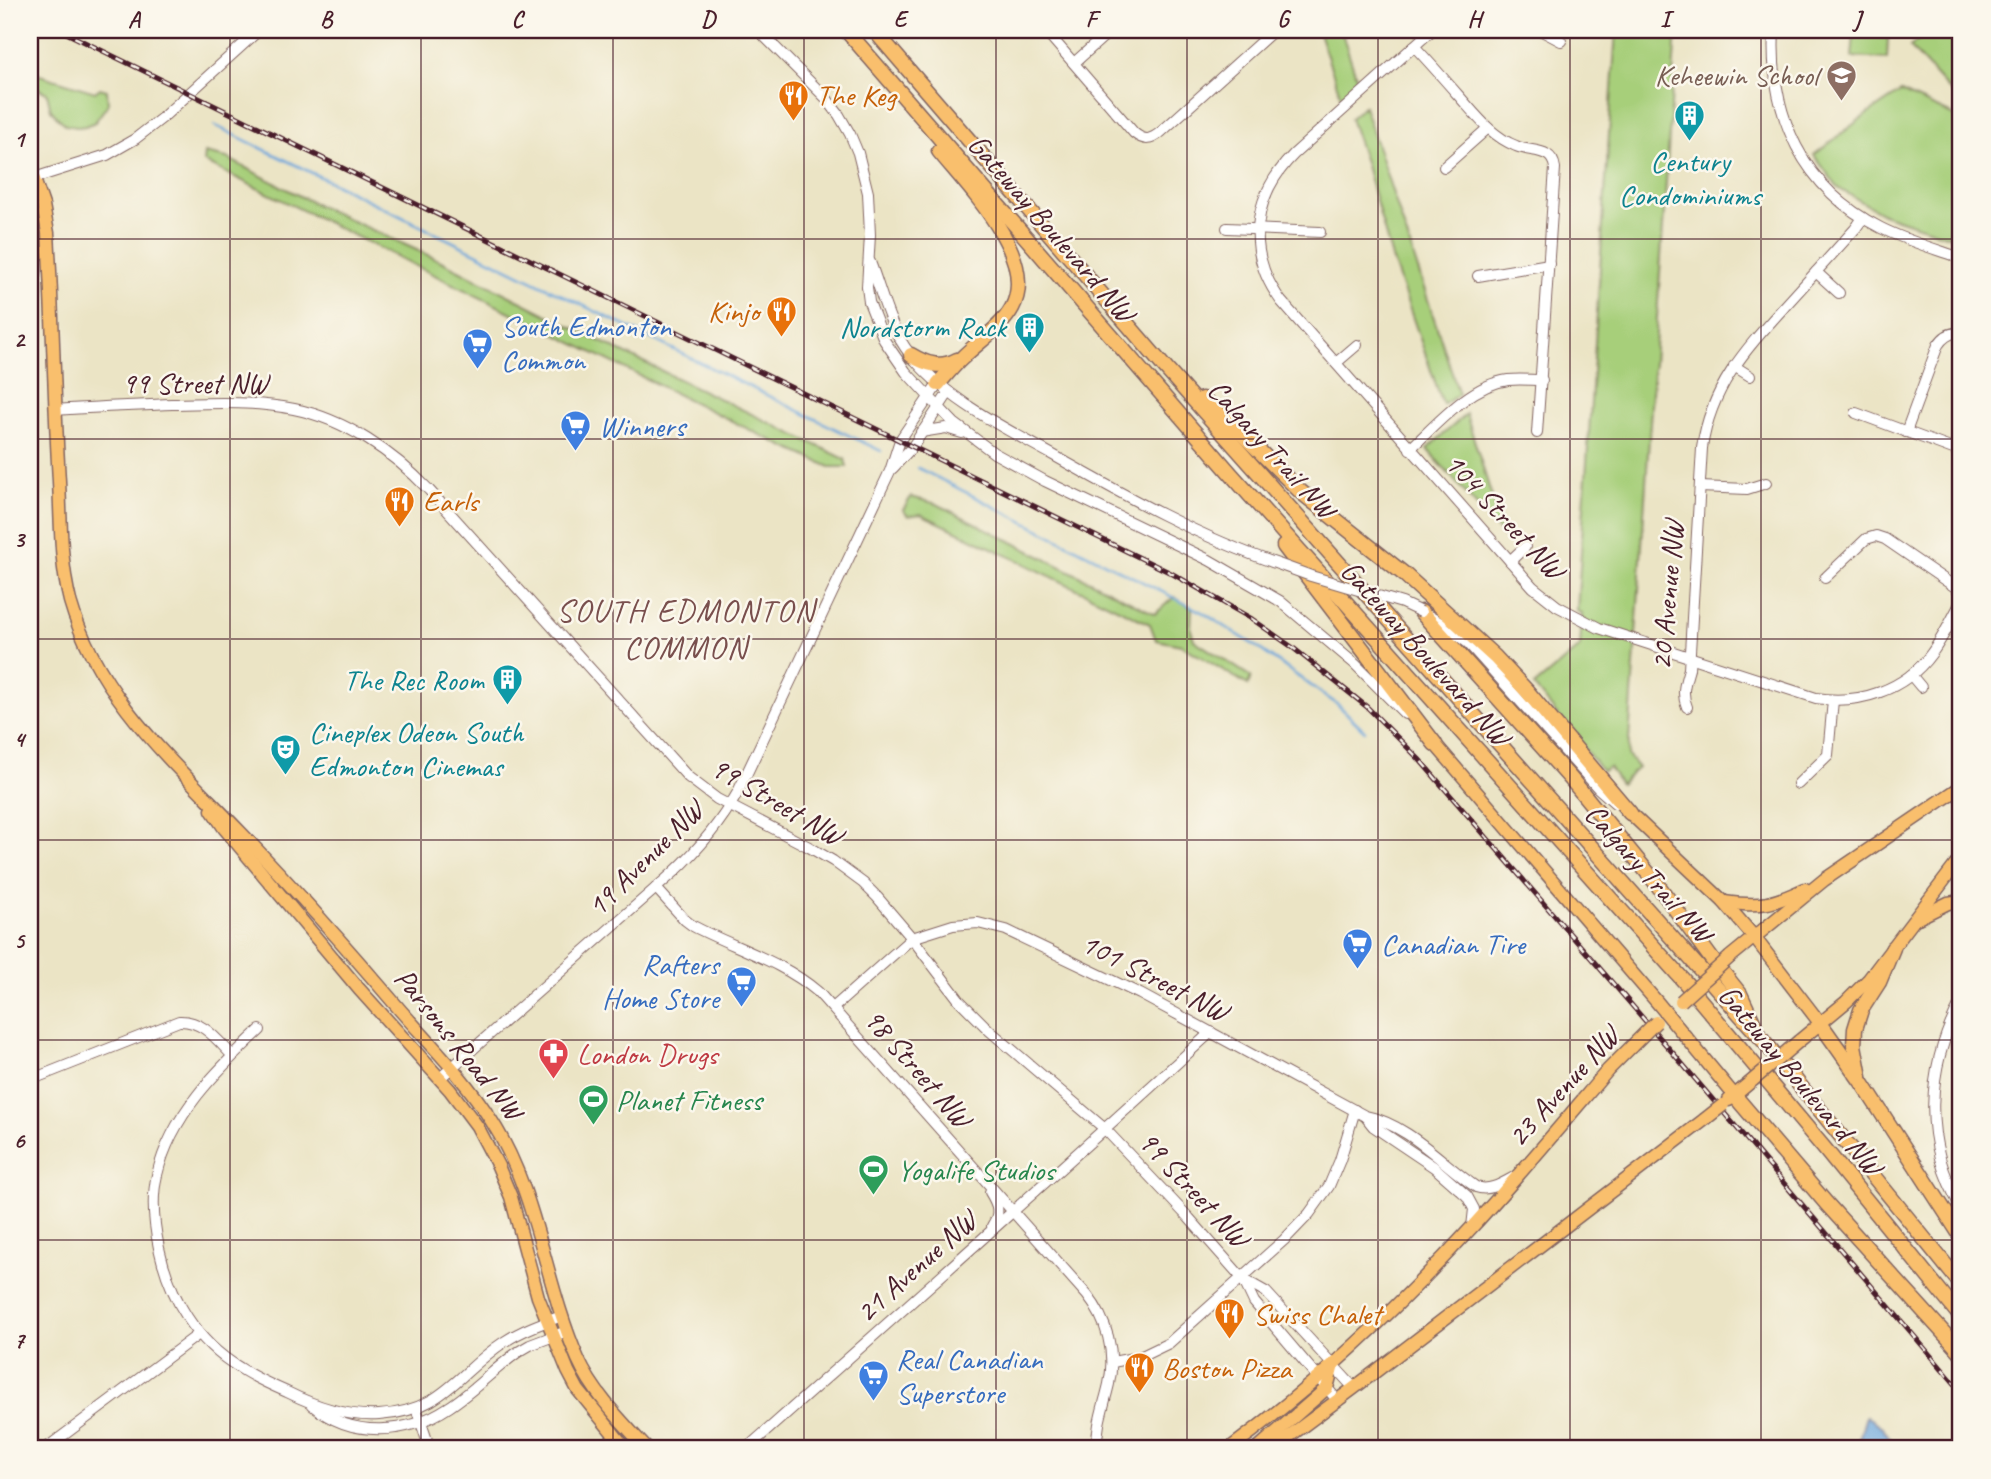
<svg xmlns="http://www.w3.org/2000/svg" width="1991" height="1479" font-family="Caveat,sans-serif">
<rect width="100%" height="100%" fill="#fbf7ec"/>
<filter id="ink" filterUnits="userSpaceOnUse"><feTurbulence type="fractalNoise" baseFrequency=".0143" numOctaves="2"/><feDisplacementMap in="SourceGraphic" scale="14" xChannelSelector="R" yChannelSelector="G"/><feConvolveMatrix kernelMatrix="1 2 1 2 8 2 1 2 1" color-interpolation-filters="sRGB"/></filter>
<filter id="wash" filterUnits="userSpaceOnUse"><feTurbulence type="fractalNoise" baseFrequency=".00686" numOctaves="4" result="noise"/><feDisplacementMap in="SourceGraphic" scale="28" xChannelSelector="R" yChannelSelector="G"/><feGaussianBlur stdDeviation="1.57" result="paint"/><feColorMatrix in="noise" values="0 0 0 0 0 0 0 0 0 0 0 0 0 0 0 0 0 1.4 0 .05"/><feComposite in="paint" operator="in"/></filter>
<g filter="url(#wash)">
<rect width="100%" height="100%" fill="#ebe4c5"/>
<g fill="#a7cf7a" stroke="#787752" stroke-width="2">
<polygon points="1318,30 1341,30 1358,82 1341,97"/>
<polygon points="1616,30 1676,30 1628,756 1638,768 1620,784 1609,767 1602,771 1534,686 1580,647 1582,614 1577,611"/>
<polygon points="1929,30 1943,30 1961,50 1961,93 1956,98 1910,47"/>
<polygon points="1854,35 1888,38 1887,59 1852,57"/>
<polygon points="30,72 95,92 100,88 107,90 108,104 95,122 86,126 77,127 66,125 57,117 51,110 47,93 35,87 34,80"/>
<polygon points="1901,92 1961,119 1961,240 1883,214 1838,188 1814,155 1859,120"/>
<polygon points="1364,106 1459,394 1443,405 1392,258 1365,162 1350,118"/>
<polygon points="205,153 227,158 317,205 443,262 591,337 845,459 847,467 830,467 785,447 204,162"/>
<polygon points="1466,414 1505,538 1427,449"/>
<polygon points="911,497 937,504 1155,614 1174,597 1192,608 1191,629 1194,640 1251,677 1248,685 1181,645 1156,640 1150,624 921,514 908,516 903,510"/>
</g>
<polygon fill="#6ca6db" stroke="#5b6283" stroke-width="2" points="1866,1416 1882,1427 1898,1449 1856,1449"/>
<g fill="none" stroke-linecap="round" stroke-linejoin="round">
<g stroke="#6ca6db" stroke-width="2.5">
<polyline points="214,125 881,451"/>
<polyline points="918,468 1202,612 1254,645 1338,705 1365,731"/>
</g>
</g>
</g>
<g filter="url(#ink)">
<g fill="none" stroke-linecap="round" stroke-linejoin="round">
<defs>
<g id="minor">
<polyline points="758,30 826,98 839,115 850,134 858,153 868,193 870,235 867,287 869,302 884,340 906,372 933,401 954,423 994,453 1045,481 1209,560 1280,601 1355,664 1405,714"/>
<path d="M1045 30 1134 133C1145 142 1151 140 1161 132L1274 30"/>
<path d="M1432 30 1294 154C1252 196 1245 252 1281 301L1533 587 1557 606 1599 628 1816 698C1859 705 1905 690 1931 654 1943 638 1952 619 1961 602"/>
<polyline points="1540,30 1561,41"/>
<path d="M1774 30C1769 115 1803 189 1881 228 1907 241 1935 249 1961 258"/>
<path d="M1414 46C1429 62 1444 79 1458 95 1476 115 1491 136 1516 146 1532 153 1552 147 1555 168L1537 433"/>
<polyline points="1074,63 1111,30"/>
<polyline points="1444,167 1488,128"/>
<polyline points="34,178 107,155 135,139 162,118 259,30"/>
<polyline points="1227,228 1320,232"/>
<path d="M870 262C882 293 889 328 910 354 946 400 1003 427 1053 455 1125 496 1199 537 1278 564"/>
<polyline points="1816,272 1839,293"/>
<polyline points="1478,276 1549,264"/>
<polyline points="1336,363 1357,345"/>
<polyline points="1734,366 1750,376"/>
<path d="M55 410C94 407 133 406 172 404 213 403 253 401 294 409 345 419 394 453 429 490L688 777 717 799 809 847 833 861 863 883 877 897 912 938 960 1001 990 1031 1105 1129 1189 1218 1243 1279 1254 1302 1338 1401"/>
<polyline points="1856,413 1961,452"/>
<polyline points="921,432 946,428 962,433"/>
<path d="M1906 432 1938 345C1944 336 1951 331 1961 334"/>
<path d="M1410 449C1437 424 1470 385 1508 380 1519 379 1531 380 1542 380"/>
<polyline points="893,468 913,446 949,392"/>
<polyline points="1700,487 1747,489 1766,483"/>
<polyline points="1510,561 1525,547"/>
<polyline points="1825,578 1866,539 1876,536 1885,539 1961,591"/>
<polyline points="1429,616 1444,625 1468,643 1598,788 1615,803"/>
<polyline points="1911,675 1921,687"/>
<path d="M1687 707C1681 693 1685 683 1689 669L1702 448C1711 386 1746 349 1786 305 1809 280 1832 254 1855 229L1863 218"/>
<polyline points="1798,784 1828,755 1833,700"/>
<path d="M656 888 685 920 693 926C735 948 782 961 818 992L1087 1295C1107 1320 1116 1352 1109 1384 1104 1406 1096 1426 1097 1449"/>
<path d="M1961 1002C1926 1068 1922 1141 1961 1207"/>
<path d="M833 1008 912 938 953 925 978 923 1006 930 1140 994 1365 1116C1408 1124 1441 1163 1476 1187 1490 1192 1503 1183 1516 1176"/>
<path d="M260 1030C216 1071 171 1115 157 1175 151 1199 154 1225 159 1248 170 1298 196 1342 240 1368 255 1378 271 1385 287 1392 315 1406 347 1417 379 1415 444 1411 457 1373 504 1342 522 1330 542 1323 562 1316"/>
<path d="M440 1078 673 873C699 849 720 824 738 792L890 471 900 440 938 384"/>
<path d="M30 1080 179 1021C203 1020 217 1040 232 1055"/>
<polyline points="1365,1116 1373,1126 1434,1167 1467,1196 1474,1209 1472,1227"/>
<path d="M990 1192C998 1205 1001 1213 992 1226"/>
<polyline points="1243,1279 1266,1292 1354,1388"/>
<polyline points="1112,1362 1140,1357 1169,1343 1284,1240 1309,1214 1329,1186 1340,1160 1355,1110"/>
<path d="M312 1405C352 1439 407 1435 449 1407 474 1391 494 1369 518 1352L530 1345 567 1331"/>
<polyline points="416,1408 430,1449"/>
<polyline points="45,1449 199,1334"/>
<path d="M746 1449C902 1311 1057 1173 1211 1032"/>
</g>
<g id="major">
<path d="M30 168 43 205 48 233C53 316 54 398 59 481 61 520 60 562 70 601 97 696 174 763 240 832 296 890 349 950 401 1011 432 1046 466 1080 491 1120 538 1193 544 1282 578 1359 593 1393 622 1422 647 1449"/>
<polyline points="1435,744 1657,1002 1734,1095"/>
<polyline points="212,810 225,829 359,989 450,1090 477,1126 498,1166 511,1197 538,1297 568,1371 578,1390 626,1449"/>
<polyline points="1630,813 1724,902 1754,937 1820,1023"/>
<path d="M1724 902C1761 907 1771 905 1805 889"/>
<polyline points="1918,918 1948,903 1961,901"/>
<polyline points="1730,957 1824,880 1961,787"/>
<polyline points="1799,1041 1846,1002 1869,979 1961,858"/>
<polyline points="1729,1100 1753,1080"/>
<path d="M1229 1449C1317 1384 1398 1308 1472 1227 1519 1176 1563 1123 1608 1070L1632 1046"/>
<polyline points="1257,1449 1327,1388 1333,1365"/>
<polyline points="1272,1449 1354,1388 1704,1120"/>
</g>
<g id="highway">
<polyline points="846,30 1231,474 1684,981 1824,1148 1961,1317"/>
<polyline points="874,30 1167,370 1763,1040 1961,1284"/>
<path d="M911 355C926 364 940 369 957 360"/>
<path d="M938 384C946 375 954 365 963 357 979 341 1001 328 1012 308 1039 257 968 187 939 151"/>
<polyline points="1202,399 1230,422 1301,492 1404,574 1495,657 1526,690 1630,813"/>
<polyline points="1284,546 1435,744"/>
<polyline points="1421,612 1571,779 1657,884 1711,958 1740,994 1754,1024"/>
<polyline points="1820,1023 1861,1081 1961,1236"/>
<polyline points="1860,1077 1854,1045 1855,1029 1861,1010 1879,982 1893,948"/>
<polyline points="1734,1095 1826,1203 1961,1352"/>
</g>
</defs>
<use href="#minor" stroke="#826461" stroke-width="12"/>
<use href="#major" stroke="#826461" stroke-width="15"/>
<use href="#highway" stroke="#826461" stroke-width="17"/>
<use href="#minor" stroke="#fff" stroke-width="10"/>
<use href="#major" stroke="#f9bf6d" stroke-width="12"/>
<use href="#highway" stroke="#f9bf6d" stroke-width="14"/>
<defs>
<polyline id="rail" points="60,30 1171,573 1252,619 1292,647 1367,707 1419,759 1673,1053 1961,1391"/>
</defs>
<use href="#rail" stroke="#4a1f2b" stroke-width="5"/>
<use href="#rail" stroke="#fbf7ec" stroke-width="2.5" stroke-dasharray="8" stroke-linecap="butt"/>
<defs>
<polyline id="minor-bridge" points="1278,564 1311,576 1402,603 1421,612"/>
<g id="major-bridge">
<polyline points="1681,1001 1730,957"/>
<polyline points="1632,1046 1656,1022"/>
<polyline points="1753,1080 1799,1041"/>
<polyline points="1704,1120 1723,1105"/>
</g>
</defs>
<use href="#minor-bridge" stroke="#826461" stroke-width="12" stroke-linecap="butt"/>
<use href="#major-bridge" stroke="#826461" stroke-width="15" stroke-linecap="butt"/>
<use href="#minor-bridge" stroke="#fff" stroke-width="10"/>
<use href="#major-bridge" stroke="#f9bf6d" stroke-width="12"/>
</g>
</g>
<path fill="none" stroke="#4a1f2b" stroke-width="2" stroke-opacity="0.55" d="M230 30V1449M421 30V1449M613 30V1449M804 30V1449M996 30V1449M1187 30V1449M1378 30V1449M1570 30V1449M1761 30V1449M30 239H1961M30 439H1961M30 639H1961M30 840H1961M30 1040H1961M30 1240H1961"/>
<defs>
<symbol id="school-pin" viewBox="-11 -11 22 30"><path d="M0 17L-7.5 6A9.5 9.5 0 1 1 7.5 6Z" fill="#8d6e63" stroke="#fbf7ec"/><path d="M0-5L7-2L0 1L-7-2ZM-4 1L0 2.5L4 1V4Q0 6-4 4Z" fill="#fff"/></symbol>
<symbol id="restaurant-pin" viewBox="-11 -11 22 30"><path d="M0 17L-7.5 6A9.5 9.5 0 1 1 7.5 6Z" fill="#e8710a" stroke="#fbf7ec"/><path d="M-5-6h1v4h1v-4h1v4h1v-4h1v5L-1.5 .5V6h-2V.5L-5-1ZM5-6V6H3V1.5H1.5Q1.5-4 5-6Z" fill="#fff"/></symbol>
<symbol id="building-pin" viewBox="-11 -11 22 30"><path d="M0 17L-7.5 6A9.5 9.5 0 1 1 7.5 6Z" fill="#0f9aa8" stroke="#fbf7ec"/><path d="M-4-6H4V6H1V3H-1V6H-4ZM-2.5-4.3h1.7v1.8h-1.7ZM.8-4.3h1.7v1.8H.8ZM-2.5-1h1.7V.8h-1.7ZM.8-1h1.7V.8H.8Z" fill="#fff"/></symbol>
<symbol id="supermarket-pin" viewBox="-11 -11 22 30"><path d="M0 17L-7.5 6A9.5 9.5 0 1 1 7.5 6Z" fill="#3f7fe0" stroke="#fbf7ec"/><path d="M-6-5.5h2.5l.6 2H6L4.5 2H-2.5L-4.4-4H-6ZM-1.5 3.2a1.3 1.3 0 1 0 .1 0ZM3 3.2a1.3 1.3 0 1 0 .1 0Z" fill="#fff"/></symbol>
<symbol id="theatre-pin" viewBox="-11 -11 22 30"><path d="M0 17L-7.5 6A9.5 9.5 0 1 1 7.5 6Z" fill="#0f9aa8" stroke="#fbf7ec"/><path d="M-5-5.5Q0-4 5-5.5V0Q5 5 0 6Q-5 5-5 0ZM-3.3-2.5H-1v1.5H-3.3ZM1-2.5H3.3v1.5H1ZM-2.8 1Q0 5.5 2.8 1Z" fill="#fff"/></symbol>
<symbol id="pharmacy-pin" viewBox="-11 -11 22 30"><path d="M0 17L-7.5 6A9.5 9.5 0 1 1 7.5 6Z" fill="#e0444e" stroke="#fbf7ec"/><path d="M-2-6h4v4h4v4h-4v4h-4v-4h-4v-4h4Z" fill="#fff"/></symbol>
<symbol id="stadium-pin" viewBox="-11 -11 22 30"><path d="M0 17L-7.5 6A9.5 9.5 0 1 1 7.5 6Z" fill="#2e9e5b" stroke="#fbf7ec"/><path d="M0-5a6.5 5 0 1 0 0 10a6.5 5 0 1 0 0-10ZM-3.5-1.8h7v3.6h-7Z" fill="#fff"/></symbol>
</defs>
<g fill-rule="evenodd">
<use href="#school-pin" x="1824" y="58" width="35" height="47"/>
<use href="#restaurant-pin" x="776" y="78" width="35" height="47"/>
<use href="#building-pin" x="1672" y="98" width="35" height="47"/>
<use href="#restaurant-pin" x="764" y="294" width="35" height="47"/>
<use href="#building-pin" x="1012" y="310" width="35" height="47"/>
<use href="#supermarket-pin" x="460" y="326" width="35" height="47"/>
<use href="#supermarket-pin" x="558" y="408" width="35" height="47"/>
<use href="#restaurant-pin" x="382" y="484" width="35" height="47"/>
<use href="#building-pin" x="490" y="662" width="35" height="47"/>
<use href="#theatre-pin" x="268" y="732" width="35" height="47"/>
<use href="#supermarket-pin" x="1340" y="926" width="35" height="47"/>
<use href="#supermarket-pin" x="724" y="964" width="35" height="47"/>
<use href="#pharmacy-pin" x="536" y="1036" width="35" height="47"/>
<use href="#stadium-pin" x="576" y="1082" width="35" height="47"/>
<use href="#stadium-pin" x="856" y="1152" width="35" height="47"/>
<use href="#restaurant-pin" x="1212" y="1296" width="35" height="47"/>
<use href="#restaurant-pin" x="1122" y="1350" width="35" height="47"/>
<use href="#supermarket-pin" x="856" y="1358" width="35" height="47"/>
</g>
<g text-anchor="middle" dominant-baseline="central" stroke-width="5" stroke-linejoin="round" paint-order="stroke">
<g font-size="30" fill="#785e54" stroke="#fbf7ec" text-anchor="end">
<text x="1818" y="75">Keheewin School</text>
</g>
<g font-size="30" fill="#c56008" stroke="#fbf7ec" text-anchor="start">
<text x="816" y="95">The Keg</text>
<text x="759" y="311" text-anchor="end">Kinjo</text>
<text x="423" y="501">Earls</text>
<text x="1253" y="1314">Swiss Chalet</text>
<text x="1162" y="1368">Boston Pizza</text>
</g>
<g font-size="30" fill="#0d838f" stroke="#fbf7ec" text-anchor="end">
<text x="1690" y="161" text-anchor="middle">Century<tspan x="1690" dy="34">Condominiums</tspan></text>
<text x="1006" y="327">Nordstorm Rack</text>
<text x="484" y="680">The Rec Room</text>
<text x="309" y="732" text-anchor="start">Cineplex Odeon South<tspan x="309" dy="34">Edmonton Cinemas</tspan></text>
</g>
<g font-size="30" fill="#4a1f2b" stroke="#fbf7ec">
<text transform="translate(1052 228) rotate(49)">Gateway Boulevard NW</text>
<text x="195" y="383">99 Street NW</text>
<text transform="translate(1272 449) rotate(48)">Calgary Trail NW</text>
<text transform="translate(1505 516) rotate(47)">104 Street NW</text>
<text transform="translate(1667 595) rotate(-85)">20 Avenue NW</text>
<text transform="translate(1426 653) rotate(48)">Gateway Boulevard NW</text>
<text transform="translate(777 801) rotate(30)">99 Street NW</text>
<text transform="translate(645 858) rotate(-45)">19 Avenue NW</text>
<text transform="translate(1649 873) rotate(48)">Calgary Trail NW</text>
<text transform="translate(1155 977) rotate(27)">101 Street NW</text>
<text transform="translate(459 1044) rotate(51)">Parsons Road NW</text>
<text transform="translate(918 1068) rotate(49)">98 Street NW</text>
<text transform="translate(1801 1080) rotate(50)">Gateway Boulevard NW</text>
<text transform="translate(1563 1086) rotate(-48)">23 Avenue NW</text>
<text transform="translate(1194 1189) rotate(47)">99 Street NW</text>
<text transform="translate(916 1266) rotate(-42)">21 Avenue NW</text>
</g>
<g font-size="30" fill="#366cbe" stroke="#fbf7ec" text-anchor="start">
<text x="501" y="326">South Edmonton<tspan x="501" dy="34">Common</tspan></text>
<text x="599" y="426">Winners</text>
<text x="1381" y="944">Canadian Tire</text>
<text x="719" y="964" text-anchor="end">Rafters<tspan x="719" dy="34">Home Store</tspan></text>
<text x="896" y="1359">Real Canadian<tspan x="896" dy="34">Superstore</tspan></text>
</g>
<g font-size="30" fill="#be3a42" stroke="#fbf7ec" text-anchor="start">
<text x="577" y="1054">London Drugs</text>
</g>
<g font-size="30" fill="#27864d" stroke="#fbf7ec" text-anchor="start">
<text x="616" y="1100">Planet Fitness</text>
<text x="897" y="1170">Yogalife Studios</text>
</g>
<g font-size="32" letter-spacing="2" fill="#794f4d" stroke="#fbf7ec">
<text x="686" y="610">SOUTH EDMONTON<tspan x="686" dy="37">COMMON</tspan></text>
</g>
</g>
<rect width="1991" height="1479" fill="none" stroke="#fbf7ec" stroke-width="77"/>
<rect x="38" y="38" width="1914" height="1402" fill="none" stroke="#4a1f2b" stroke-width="2.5"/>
<g font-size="23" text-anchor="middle" font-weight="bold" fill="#4a1f2b">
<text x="134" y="27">A</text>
<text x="326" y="27">B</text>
<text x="517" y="27">C</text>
<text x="708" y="27">D</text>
<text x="900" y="27">E</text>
<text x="1091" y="27">F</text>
<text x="1283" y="27">G</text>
<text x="1474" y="27">H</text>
<text x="1665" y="27">I</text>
<text x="1857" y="27">J</text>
<text x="19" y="147">1</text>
<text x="19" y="347">2</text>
<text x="19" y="547">3</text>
<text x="19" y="747">4</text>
<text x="19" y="948">5</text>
<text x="19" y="1148">6</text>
<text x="19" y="1348">7</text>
</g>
</svg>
